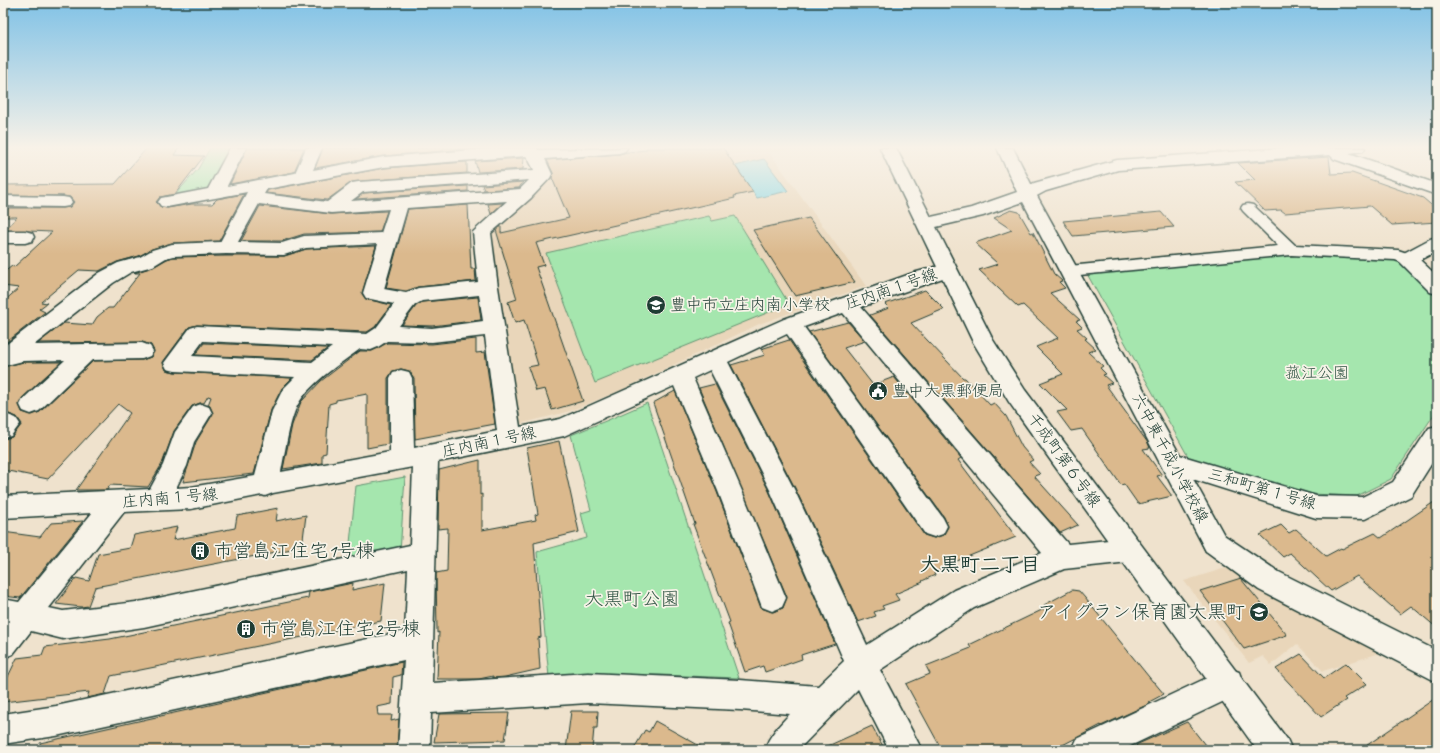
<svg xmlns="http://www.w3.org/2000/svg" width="1440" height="753" font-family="Caveat,'Klee One',sans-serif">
<rect width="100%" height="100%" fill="#efe2cd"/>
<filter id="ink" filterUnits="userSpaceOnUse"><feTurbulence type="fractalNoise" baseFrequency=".025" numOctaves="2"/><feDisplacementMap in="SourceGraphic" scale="8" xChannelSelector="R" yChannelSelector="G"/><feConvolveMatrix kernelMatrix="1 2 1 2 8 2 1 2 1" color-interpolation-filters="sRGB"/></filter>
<g filter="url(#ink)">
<g fill="#e9d6ba">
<polygon points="638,148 798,148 796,150 639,162"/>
<polygon points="770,153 866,286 759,324 621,390 570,411 516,425 490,235 558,171"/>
<polygon points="1232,566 1383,652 1323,671 1297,644 1271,665 1263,656 1249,663 1184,581"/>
</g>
<g fill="#a5e6ae" stroke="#629271">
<polygon points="210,148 233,148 213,186 207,190 173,197 198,169"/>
<polygon points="709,216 712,221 735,216 789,304 595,383 546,253"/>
<polygon points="1305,253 1397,258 1437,296 1437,410 1391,479 1357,496 1311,494 1190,460 1086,272"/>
<polygon points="647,403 739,678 660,675 549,677 537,552 587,538 581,513 591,510 571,435 608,420"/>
<polygon points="405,477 400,553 348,562 356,486"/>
</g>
<polygon fill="#87d7e4" stroke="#5d999e" points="764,159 788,191 757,198 735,166"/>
<g fill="#dbb98d" stroke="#1f3d34">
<polygon points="147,148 179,148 174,155 204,156 175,194 160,197 156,202 161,207 167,208 192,204 212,204 217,199 244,194 219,241 172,243 152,249 139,256 117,262 99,271 79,270 41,302 47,303 39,309 45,312 3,345 3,302 19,288 3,286 3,273 12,266 14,267 52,232 5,230 17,217 3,217 3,208 63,208 70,207 74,202 70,197 63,196 3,195 3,185 115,184"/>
<polygon points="247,148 304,148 294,172 230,184"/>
<polygon points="323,148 466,148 466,149 384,156 315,168"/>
<polygon points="646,148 723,148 753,192 734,196 735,198 536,243 544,265 536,267 583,401 552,410 545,389 536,391 528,367 538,365 524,320 515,323 508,302 517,299 496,230 501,226 501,233 569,218 552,178 553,173 547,160 619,154 628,152 646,150"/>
<polygon points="1329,157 1331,174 1352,173 1423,198 1437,210 1437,222 1392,225 1370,206 1285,213 1281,210 1265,211 1235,182 1255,180 1238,163"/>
<polygon points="524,158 523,169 478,172 475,161"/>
<polygon points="467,162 467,173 352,182 327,200 266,193 268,190 384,168"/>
<polygon points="523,182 519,188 484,190 482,185"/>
<polygon points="468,186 468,191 356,199 364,193"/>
<polygon points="503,203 491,214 488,204"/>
<polygon points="468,205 471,269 475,269 476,281 418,287 406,291 386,288 408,209"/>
<polygon points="260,206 331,214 387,211 380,232 304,234 282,241 241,241"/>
<polygon points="1011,210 1019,212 1031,233 1033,232 1054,274 1062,281 1059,282 1065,288 1050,293 1080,320 1076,321 1082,327 1077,329 1087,338 1085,339 1096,349 1088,352 1103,366 1100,368 1106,374 1103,375 1112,383 1106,385 1148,443 1150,448 1143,449 1162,475 1157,476 1172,496 1138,504 1124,484 1121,485 1082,429 1071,431 1057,412 1067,410 1040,383 1063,374 1036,347 1058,338 1023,305 1018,307 979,270 998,264 975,243 1012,230 994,218"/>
<polygon points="1161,212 1174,227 1073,236 1063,221"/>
<polygon points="809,218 855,282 795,296 753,230"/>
<polygon points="376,246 362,294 366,299 391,305 375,327 367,332 197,325 189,327 163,362 166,370 175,372 292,378 282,388 271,410 254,474 183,482 196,442 213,414 210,406 208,405 211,397 208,396 204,403 200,403 192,406 174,431 162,464 148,487 110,485 107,490 76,490 130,413 118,404 48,479 3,470 3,439 12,437 22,424 17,417 9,414 3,415 3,367 23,362 61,362 22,398 19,404 22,412 32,415 40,412 93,361 142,360 151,357 154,352 151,345 142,342 38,343 64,323 92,325 97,317 108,308 113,308 140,273 134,273 153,267 167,259 173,257 226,256 284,256 306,249"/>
<polygon points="925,290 944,309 911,323 963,378 965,378 990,405 994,403 1006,416 1022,447 1033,460 1029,462 1040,474 1034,476 1078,525 1060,533 870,315 889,308 885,304"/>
<polygon points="478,297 481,320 432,326 402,325 416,306 422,302"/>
<polygon points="848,322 865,341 844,348 873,385 894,377 961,458 958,460 1016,537 957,561 934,573 935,575 922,581 923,582 895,594 899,600 882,606 884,609 874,612 876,616 858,622 795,488 731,365 765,355 761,349 789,340 924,535 934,538 943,535 948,527 944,517 809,332"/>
<polygon points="476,339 476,353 485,352 495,424 415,439 414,378 409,371 401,369 393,371 388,378 388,444 367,448 367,394 336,400 336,402 329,404 326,453 322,454 322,463 283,469 292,425 301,402 321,381 360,351 372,351 387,343 432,344"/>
<polygon points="204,343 328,348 312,360 195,355"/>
<polygon points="715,384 769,491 835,644 801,655 802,659 765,672 763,666 745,672 728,623 730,622 693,524 695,524 653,403 675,391 717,492 761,608 773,612 783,608 787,597 699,388"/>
<polygon points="559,441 579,532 534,543 540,622 541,637 538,638 540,669 505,677 493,678 493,676 479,679 437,679 439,632 437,633 436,573 447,571 448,528 438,529 439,470 480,460 480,495 482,494 482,530 536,520 535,515 538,514 527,448"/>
<polygon points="1437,500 1437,628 1411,606 1400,614 1357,576 1331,591 1290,553 1283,557 1260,535 1281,525 1289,533 1296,529 1326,556 1341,548 1342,549 1375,533 1381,538"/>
<polygon points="278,508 276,521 306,515 302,547 95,587 88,606 81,607 56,604 76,578 89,581 98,554 130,548 134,535 177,527 173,540 235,528 237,516"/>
<polygon points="83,521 20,598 3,596 3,532 40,537 51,523"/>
<polygon points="1241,578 1241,579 1287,635 1244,649 1200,591"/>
<polygon points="353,583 352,590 385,583 381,621 111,676 105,694 87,698 89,692 3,702 3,687 17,658 42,655 45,647 110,639 308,598 309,592"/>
<polygon points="1072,590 1079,591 1085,598 1153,682 1154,682 1164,694 1149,702 1151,703 1101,726 1101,725 1053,750 942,750 906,684 930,674 926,666 971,648 969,645 1046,608 1044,605"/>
<polygon points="1301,654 1324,678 1346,663 1367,684 1344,698 1346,700 1321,717 1276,669"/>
<polygon points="402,662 401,675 393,677 392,704 377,707 378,715 392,715 391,721 399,719 397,750 41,750 40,743"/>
<polygon points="1437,697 1437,750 1360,750"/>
<polygon points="571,711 598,711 597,728 594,728 592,750 566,750"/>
<polygon points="509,713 505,740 434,742 439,714"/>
<polygon points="655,721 707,750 633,750 645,730 649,732"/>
<polygon points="1187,722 1209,750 1140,750 1136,745"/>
<polygon points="872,726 885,750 819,750"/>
</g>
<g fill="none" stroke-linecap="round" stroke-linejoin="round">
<defs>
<polygon id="pedestrian" points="1248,204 1253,205 1295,245 1398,250 1413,255 1415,259 1413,263 1407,264 1395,260 1291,255 1069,276 1063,275 1061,271 1063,267 1069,266 1278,246 1243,211 1241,208 1243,205"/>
<g id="minor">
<path d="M230 148H246L227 186 295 173 306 148H322L313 170 384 157 499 148H537L538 150 627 148 625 151 619 153 545 159 552 174 550 178 531 198 491 233 498 287 520 427 560 419 784 319 913 273 947 264 954 266 957 270 954 274 861 307 1068 544 1129 538 1138 542 1142 550 1138 558 1129 562 1064 569 974 608 880 670 922 750H889L858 689 798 750H764C770 735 779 725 790 714L740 710 588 703 431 713 430 750H398L404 660 56 736 3 744V714L56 706 405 631 408 569 144 627 63 639 31 631 13 654 3 658V599L19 602 92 513 3 518V496L150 489 163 465 175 432 193 407 201 404 209 407 212 413 194 442 187 466 176 488 191 487 255 476 272 411 283 389 295 377 175 371 167 369 164 363 190 328 197 326 367 334 376 328 394 304 366 298 363 293 378 244 306 248 284 255 226 254 173 256 166 258 153 266 131 272 113 283 34 345 142 343 150 346 153 351 150 356 142 359 92 360 39 411 31 414 23 411 20 405 23 399 65 360 23 361 3 366V347L99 273 118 263 140 257 152 250 172 244 220 242 247 192 167 207 161 206 158 202 161 198 208 189ZM526 156 528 158 534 170 358 182 352 183 327 202 264 194 267 189 384 167ZM529 180 520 189 351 201 363 192ZM507 201 473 232 478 282 418 288 406 293 384 289 407 208ZM259 204 331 213 389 209 381 233 304 236 282 243 238 242ZM479 295 483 321 432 328 399 326 415 305 422 301ZM843 313 1042 553 954 590 867 645 794 489 728 362 787 334 925 534 934 537 943 534 947 526 943 518 804 327ZM485 336 497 431 414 448 412 378 409 372 401 370 393 372 390 378V452L281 472C285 453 290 415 300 401 313 381 341 363 360 349L371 350 378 347 387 341 432 342ZM203 341 332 347 312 362 192 356ZM710 370 770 490 844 661 818 686 740 680 588 673 432 683 438 462 564 436 674 386 718 491 762 607 772 611 782 607 786 598 742 491 693 378ZM413 467 410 545 144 601 63 611 49 608 124 512 191 509 262 495 265 496 273 493Z"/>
<polygon points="1283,148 1365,148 1363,151 1349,153 1437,184 1437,195 1334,159 1330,155 1118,170 1046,191 1033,198 1027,199 1021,198 1018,194 1021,190 1034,183 1117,160"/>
<polygon points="3,196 63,197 69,198 72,202 69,206 63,207 3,206"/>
<polygon points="3,231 25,231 32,233 34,237 32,241 25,243 3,243"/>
<polygon points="1437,237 1437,251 1420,260 1437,276 1437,294 1430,292 1397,259 1400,255 1430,239"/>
<polygon points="8,415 16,418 20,424 11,436 3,438 3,417"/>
<polygon points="1437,426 1437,455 1411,496 1365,519 1316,518 1164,470 1161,463 1164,456 1173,453 1316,496 1362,497 1393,482 1429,428"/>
<polygon points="1215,531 1224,535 1279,572 1437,651 1437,682 1259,590 1206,551 1202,543 1206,535"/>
<polygon points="1228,668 1239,672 1243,683 1239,694 1122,750 1072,750 1077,739"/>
</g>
<polygon id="tertiary" points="880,148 896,148 931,217 971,208 1017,192 997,148 1013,148 1036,194 1224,535 1228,543 1224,551 1215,555 1206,551 1023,202 983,216 936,227 993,340 1025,390 1287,739 1292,750 1257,750 1009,402 973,342"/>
</defs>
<use href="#pedestrian" stroke="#1f3d34" stroke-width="3"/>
<use href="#minor" stroke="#1f3d34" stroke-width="3"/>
<use href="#tertiary" stroke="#1f3d34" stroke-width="3"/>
<use href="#pedestrian" fill="#f7f3e8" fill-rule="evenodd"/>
<use href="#minor" fill="#f7f3e8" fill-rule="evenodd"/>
<use href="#tertiary" fill="#f7f3e8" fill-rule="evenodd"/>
</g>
</g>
<linearGradient id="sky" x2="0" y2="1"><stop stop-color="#81c2e6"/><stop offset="0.58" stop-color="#f8f2e8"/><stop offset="1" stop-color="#f8f2e8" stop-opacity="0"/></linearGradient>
<rect width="1440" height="254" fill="url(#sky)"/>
<defs>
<symbol id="school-disc" viewBox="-11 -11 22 22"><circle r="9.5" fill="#1f3d34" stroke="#f7f3e8"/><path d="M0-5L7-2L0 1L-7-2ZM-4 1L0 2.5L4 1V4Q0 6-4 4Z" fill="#fff"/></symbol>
<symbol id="civic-disc" viewBox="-11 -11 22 22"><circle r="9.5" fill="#1f3d34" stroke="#f7f3e8"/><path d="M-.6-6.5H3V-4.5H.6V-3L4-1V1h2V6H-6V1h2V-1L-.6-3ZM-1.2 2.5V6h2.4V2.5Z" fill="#fff"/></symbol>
<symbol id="building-disc" viewBox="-11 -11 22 22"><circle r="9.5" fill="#1f3d34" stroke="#f7f3e8"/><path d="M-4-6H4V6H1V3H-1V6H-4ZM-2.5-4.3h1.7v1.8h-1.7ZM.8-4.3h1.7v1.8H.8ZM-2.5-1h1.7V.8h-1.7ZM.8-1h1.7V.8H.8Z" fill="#fff"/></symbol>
</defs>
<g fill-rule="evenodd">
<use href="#school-disc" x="645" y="294" width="22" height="22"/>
<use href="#civic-disc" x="867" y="380" width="22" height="22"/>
<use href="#building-disc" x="189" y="540" width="22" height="22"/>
<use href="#school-disc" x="1248" y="601" width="22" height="22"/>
<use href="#building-disc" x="235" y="618" width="22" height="22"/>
</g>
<g text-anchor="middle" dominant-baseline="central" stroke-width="3.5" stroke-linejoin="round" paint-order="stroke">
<g font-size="16" fill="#1f3d34" stroke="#f7f3e8">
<text transform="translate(891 289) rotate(-19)">庄内南１号線</text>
<text transform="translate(489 442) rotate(-12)">庄内南１号線</text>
<text transform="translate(1170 458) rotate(62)">六中東千成小学校線</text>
<text transform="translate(1064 460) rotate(54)">千成町第６号線</text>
<text transform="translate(1262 489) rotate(16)">三和町第１号線</text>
<text transform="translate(170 498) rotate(-5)">庄内南１号線</text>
</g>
<g font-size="16" fill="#1f3d34" stroke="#f7f3e8" text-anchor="start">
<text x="670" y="305">豊中市立庄内南小学校</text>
<text x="892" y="391">豊中大黒郵便局</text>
</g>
<g font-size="16" fill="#335646" stroke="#f7f3e8">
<text x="1317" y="373">菰江公園</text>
</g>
<g font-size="19" fill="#1f3d34" stroke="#f7f3e8" text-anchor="start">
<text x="214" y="551">市営島江住宅1号棟</text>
<text x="1245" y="612" text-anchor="end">アイグラン保育園大黒町</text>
<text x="260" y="629">市営島江住宅2号棟</text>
</g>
<g font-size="19" fill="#335646" stroke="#f7f3e8">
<text x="632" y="599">大黒町公園</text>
</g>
<g font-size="20" font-weight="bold" fill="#1f3d34" stroke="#f7f3e8">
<text x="980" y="564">大黒町二丁目</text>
</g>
</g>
<rect width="1440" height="753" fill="none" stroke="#f7f3e8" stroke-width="16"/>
<rect x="8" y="8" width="1424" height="737" fill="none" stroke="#1f3d34" stroke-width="1.5" filter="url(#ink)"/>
</svg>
